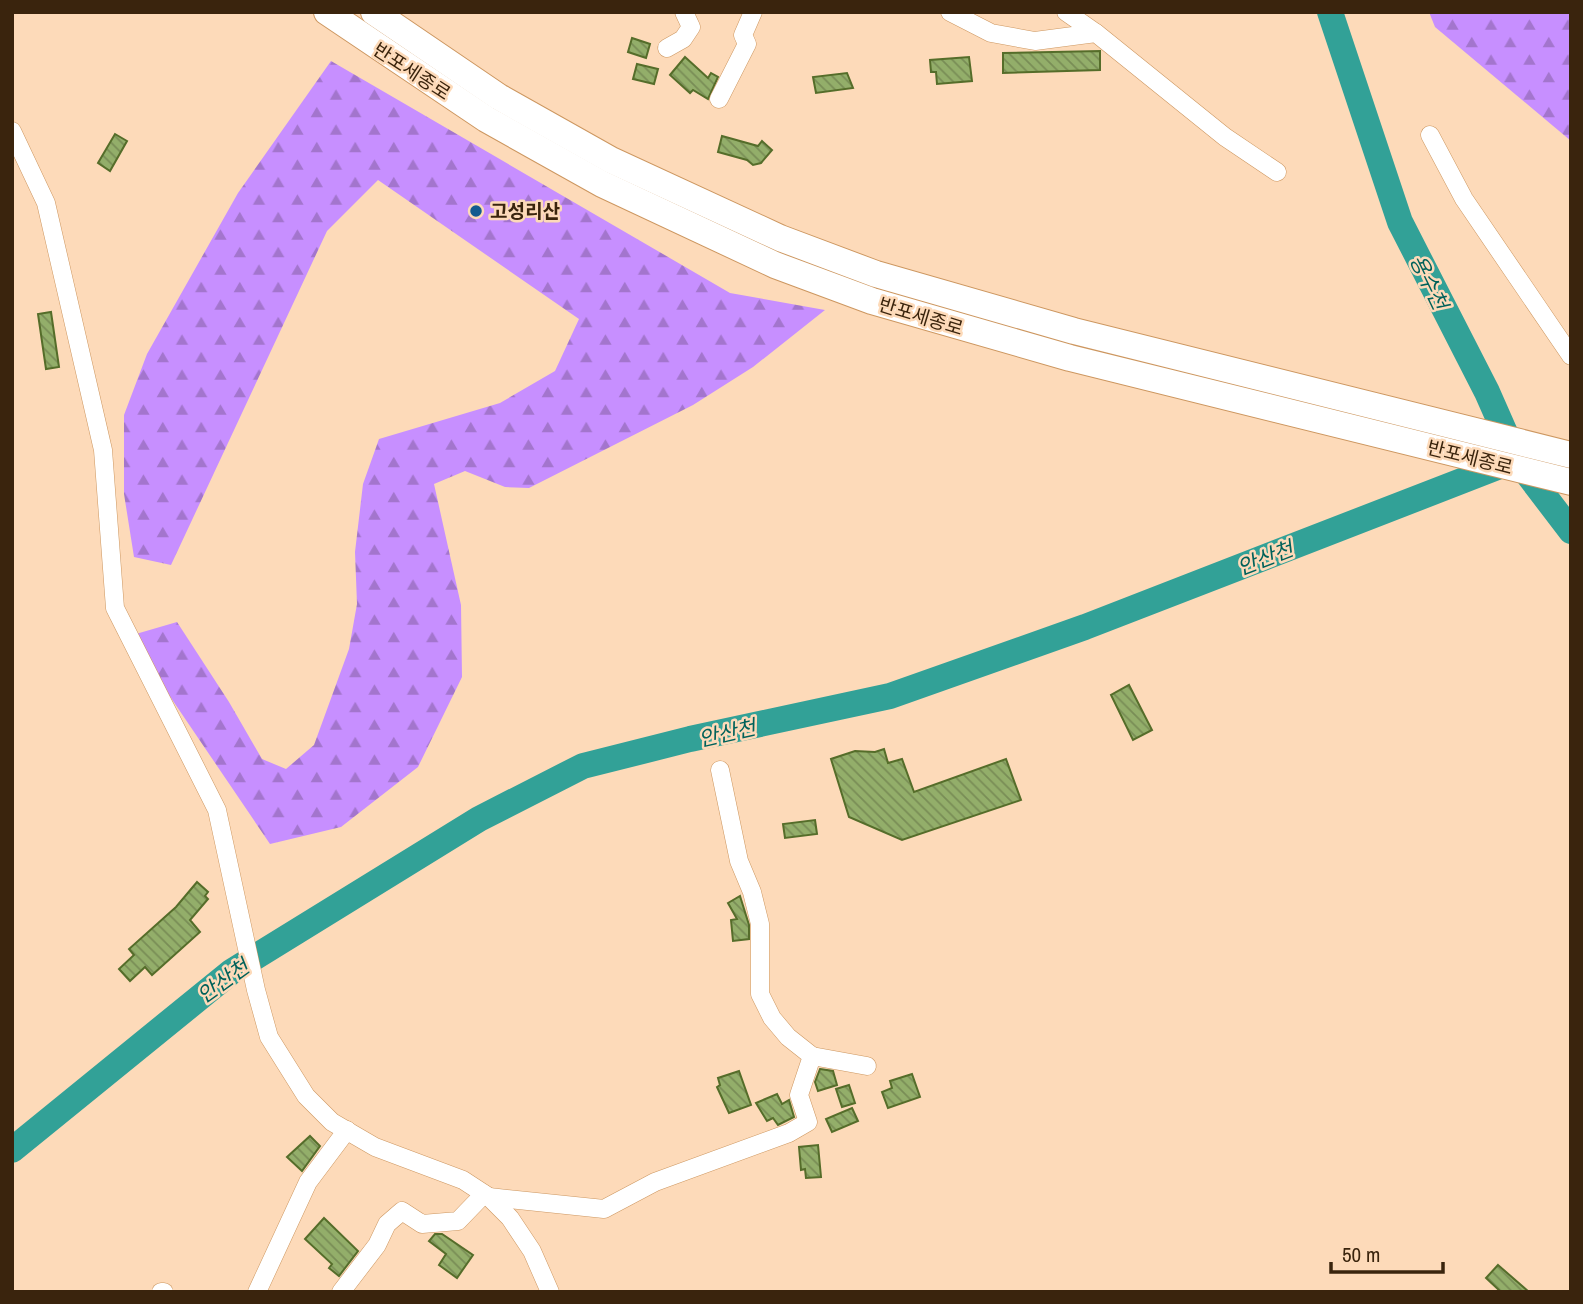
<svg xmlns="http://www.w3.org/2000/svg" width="1583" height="1304" font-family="'Archivo Narrow','Noto Sans KR',sans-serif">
<defs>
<pattern id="forest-firs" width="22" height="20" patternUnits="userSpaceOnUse" patternTransform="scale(1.75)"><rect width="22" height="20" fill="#c78fff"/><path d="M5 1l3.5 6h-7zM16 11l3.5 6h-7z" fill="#a375cd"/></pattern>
<pattern id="building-back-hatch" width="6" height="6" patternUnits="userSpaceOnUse" patternTransform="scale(1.75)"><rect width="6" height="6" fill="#93ae6a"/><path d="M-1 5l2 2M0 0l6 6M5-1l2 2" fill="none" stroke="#798d56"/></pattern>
</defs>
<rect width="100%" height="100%" fill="#fddab9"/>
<g fill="url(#forest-firs)">
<polygon points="1429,12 1571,12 1571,141 1435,27"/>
<polygon points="331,61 730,293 825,310 753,367 693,405 529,488 505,487 465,471 434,484 461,605 462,677 418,767 341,827 270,844 129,636 177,622 229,702 262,759 286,769 314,745 349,649 357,604 355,552 363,484 379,439 500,403 555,371 579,319 378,180 327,231 171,565 134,557 124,494 124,415 147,354 238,193"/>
</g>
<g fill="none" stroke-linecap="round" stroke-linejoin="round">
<g stroke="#32a197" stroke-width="26">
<polyline points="1330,12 1400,222 1487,392 1517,460 1571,531"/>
<polyline points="12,1150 231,972 479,819 583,766 690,739 890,696 1085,627 1513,461"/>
</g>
</g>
<g fill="url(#building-back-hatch)" stroke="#556d2a" stroke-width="2">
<polygon points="632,38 650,44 646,58 628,52"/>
<polygon points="1100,51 1100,70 1003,73 1003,53"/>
<polygon points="685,57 708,78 711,73 718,77 708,99 693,90 690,93 670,75"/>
<polygon points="969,57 972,81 937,84 936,72 931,72 930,60"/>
<polygon points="637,64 658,69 654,84 633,79"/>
<polygon points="847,73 853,88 816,93 813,77"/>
<polygon points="115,134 127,141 110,171 98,163"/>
<polygon points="722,136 758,146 762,141 772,150 761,163 753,165 747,160 718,152"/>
<polygon points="51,312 59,367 46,369 38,314"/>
<polygon points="1129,685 1152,730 1133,740 1111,695"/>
<polygon points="884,749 888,763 902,759 914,792 1006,759 1021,800 902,840 849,817 831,759 855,751 875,752"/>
<polygon points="815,820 817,834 785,838 783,824"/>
<polygon points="197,882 208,892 205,896 208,899 190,920 200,932 152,975 145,967 130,981 119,969 134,955 129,949 176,907"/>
<polygon points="740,896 749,925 749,939 733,941 731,920 737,919 728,903"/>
<polygon points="820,1069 833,1071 837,1085 818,1091 815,1082"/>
<polygon points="739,1071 751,1105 729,1113 717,1087 720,1085 718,1078"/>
<polygon points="912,1074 920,1097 888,1108 882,1092 892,1088 890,1081"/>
<polygon points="849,1085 855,1103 842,1107 836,1089"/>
<polygon points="777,1094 782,1104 789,1100 794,1117 778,1125 773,1118 767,1121 756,1103"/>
<polygon points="852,1108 858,1121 832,1132 826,1119"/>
<polygon points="310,1136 320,1146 302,1171 287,1157"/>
<polygon points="818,1145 821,1177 806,1178 805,1169 801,1170 799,1147"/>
<polygon points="324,1218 358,1251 339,1276 329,1268 332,1264 305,1239"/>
<polygon points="435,1234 442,1234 473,1255 457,1278 439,1265 446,1254 429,1241"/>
<polygon points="1498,1265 1529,1292 1501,1292 1486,1278"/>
</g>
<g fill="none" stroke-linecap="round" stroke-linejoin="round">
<defs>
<g id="minor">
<polyline points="950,12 991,33 1035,41 1096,33 1225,137 1277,172"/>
<polyline points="1066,12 1096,33"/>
<polyline points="667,48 683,39 691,27 684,12"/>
<polyline points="719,99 747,44 743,35 753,12"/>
<polyline points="12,131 46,203 103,450 115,608 217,810 256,990 269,1037 306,1096 332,1122 375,1147 463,1180 489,1197 510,1218 532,1251 550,1292"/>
<polyline points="1430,135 1464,199 1571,356"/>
<polyline points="812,1056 867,1066"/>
<polyline points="489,1197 604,1209 655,1182 789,1133 808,1122 799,1095 812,1056 788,1037 772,1018 760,994 760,924 752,892 739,861 720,770"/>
<polyline points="161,1292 164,1292"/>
<polyline points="257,1292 308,1182 347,1130"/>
<polyline points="341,1292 377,1245 387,1224 402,1211 422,1224 458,1221 484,1194"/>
</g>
<g id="highway">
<polyline points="327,12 486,119 602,184 775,265 872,301 1070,358 1571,482"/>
<polyline points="374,12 499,97 611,160 780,238 876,274 1074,331 1571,455"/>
</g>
</defs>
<use href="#minor" stroke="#cd9760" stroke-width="19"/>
<use href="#highway" stroke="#cd9760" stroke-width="28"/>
<use href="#minor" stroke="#fff" stroke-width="18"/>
<use href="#highway" stroke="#fff" stroke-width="26"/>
</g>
<circle fill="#135b8f" stroke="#fddab9" stroke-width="2.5" cx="476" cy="211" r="7"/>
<g text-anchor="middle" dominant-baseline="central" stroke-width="5" stroke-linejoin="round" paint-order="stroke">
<g font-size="19" fill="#3a240d" stroke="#fddab9">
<text transform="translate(412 71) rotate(33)">반포세종로</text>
<text transform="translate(921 316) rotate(17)">반포세종로</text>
<text transform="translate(1470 457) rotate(14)">반포세종로</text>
</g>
<g font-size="19" font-weight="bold" fill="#3a240d" stroke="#fddab9" text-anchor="start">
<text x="490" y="211">고성리산</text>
</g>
<g font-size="21" font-style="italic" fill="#00615a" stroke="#fddab9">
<text transform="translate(1429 282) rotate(64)">용수천</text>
<text transform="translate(1265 558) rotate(-21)">안산천</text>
<text transform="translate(727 733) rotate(-13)">안산천</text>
<text transform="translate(223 981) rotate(-36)">안산천</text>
</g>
</g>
<rect width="1583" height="1304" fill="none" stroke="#3a240d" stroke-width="28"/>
<path d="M1331 1262v10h112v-10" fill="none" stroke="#3a240d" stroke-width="3.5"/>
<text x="1342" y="1262" font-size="21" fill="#3a240d" stroke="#fddab9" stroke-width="5" paint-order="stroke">50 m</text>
</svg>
